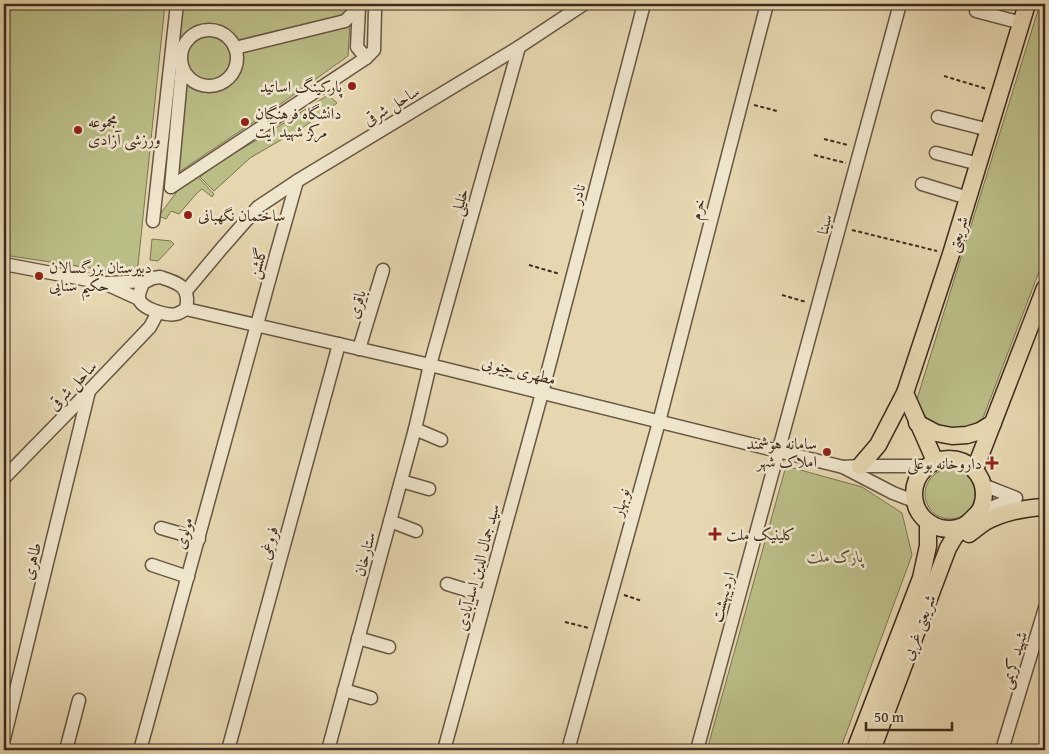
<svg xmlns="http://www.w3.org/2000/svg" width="1049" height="754" font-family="'Gentium Book Plus',Amiri,serif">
<rect width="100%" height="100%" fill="#e6d7b0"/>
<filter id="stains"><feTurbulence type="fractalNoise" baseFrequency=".004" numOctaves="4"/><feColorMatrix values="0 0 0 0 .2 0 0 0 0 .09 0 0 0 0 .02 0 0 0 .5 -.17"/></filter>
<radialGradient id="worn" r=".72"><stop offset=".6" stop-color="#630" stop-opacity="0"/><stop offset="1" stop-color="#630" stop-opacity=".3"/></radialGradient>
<g fill="#bbbd87" stroke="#7c7452">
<polygon points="4,4 165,4 137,275 4,255"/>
<polygon points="181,4 344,4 350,23 348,56 282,103 161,184"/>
<polygon points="1040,4 1045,4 1045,256 983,418 960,434 931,425 916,402"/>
<polygon points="328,95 337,103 305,126 250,158 214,191 200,177 217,163 257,140"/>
<polygon points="198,177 214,194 212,197 202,189 197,193 179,214 171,211 166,219 161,217 160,214 179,189"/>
<polygon points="152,239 171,241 174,244 158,261 150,260"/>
<polygon points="786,466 862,487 902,513 912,555 840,750 707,750"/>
<circle cx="950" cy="494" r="25"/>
</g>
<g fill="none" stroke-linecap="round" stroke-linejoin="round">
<defs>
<g id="minor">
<polyline points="359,7 357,47 366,58"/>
<polyline points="976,11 1022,23"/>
<circle cx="209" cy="58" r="28"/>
<polyline points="235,48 345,21 359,7"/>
<polyline points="938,117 989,130"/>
<polyline points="936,153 979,164"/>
<polyline points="922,184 968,198"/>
<polyline points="171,187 366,58 374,50 375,10"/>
<polyline points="171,187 182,67"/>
<polyline points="153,221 177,4"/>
<polyline points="4,264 104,283 139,299"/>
<path d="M160 277C178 283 191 286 186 309 183 311 180 313 176 314 167 316 142 309 139 299 138 294 141 289 143 283L153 278Z"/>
<polyline points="107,283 146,281"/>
<polyline points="186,291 222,248 258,207 297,181 519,47 584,4"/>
<polyline points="186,309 430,365 843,467"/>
<polyline points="359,349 383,270"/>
<polyline points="415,429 441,440"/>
<polyline points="4,478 89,391 150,327 158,312"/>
<polyline points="401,481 429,489"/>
<polyline points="914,501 893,493 843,467 860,466 926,466"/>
<polyline points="979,512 1016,498 983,485"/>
<polyline points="390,521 416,531"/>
<polyline points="161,528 199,539"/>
<polyline points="152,565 188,577"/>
<polyline points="447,584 486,596"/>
<polyline points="358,638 389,647"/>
<polyline points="344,690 371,698"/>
<polyline points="4,739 89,391"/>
<polyline points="66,750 79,700"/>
<path d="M140 750C193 560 243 370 297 181"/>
<polyline points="228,750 339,344"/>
<polyline points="328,750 415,429 430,365 519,47"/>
<polyline points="444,750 542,393 644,4"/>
<polyline points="568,750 659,422 767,4"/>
<polyline points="697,750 900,4"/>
<polyline points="1002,750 1045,608"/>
</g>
<g id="major">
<polyline points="917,423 936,433 952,436 967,435 980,431 993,423"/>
<circle cx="949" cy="494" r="35"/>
<polyline points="935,461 905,393 951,254 1027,4"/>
<polyline points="860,466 878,445 905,393"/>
<polyline points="975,469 1045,288"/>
<path d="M969 534C974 530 979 526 985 522 1003 512 1022 509 1042 507"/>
<polyline points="855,750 921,578 928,546 928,523"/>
<polyline points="872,750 948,548 955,536 979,512"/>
</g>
</defs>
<use href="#minor" stroke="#675642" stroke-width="15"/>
<use href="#major" stroke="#3d2b1e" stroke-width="19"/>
<g stroke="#3d2b1e" stroke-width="2" stroke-dasharray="4 2.5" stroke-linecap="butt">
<polyline points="944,76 987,89"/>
<polyline points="754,105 777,111"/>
<polyline points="824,139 848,145"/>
<polyline points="814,155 846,163"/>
<polyline points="852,230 937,251"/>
<polyline points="529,265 560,274"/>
<polyline points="782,295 806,302"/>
<polyline points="624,595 642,601"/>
<polyline points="565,622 589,628"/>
</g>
<use href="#minor" stroke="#efe5cc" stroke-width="12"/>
<use href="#major" stroke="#e6d7b0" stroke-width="16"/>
</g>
<g fill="#8f2418" stroke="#efe5cc" stroke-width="2">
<circle cx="352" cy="86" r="5"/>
<circle cx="245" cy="122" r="5"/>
<circle cx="78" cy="130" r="5"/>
<circle cx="188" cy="215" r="5"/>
<circle cx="39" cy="276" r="5"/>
<circle cx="827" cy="452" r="5"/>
<path d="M989.5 455.5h5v5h5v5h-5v5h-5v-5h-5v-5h5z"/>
<path d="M712.5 526.5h5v5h5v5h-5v5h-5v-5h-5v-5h5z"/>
</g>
<g text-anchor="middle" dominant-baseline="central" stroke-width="5" stroke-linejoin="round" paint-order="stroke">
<g font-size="16" fill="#3d2b1e" stroke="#efe5cc" text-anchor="start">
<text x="342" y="86" text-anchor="end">پارکینگ اساتید</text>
<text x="255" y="113">دانشگاه فرهنگیان<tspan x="255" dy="18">مرکز شهید آیت</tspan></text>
<text x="88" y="121">مجموعه<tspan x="88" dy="18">ورزشی آزادی</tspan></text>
<text x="198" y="215">ساختمان نگهبانی</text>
<text x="49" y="267">دبیرستان بزرگسالان<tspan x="49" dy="18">حکیم سنایی</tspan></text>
<text x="817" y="443" text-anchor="end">سامانه هوشمند<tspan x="817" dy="18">املاک شهر</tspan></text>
<text x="982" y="463" text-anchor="end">داروخانه بوعلی</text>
<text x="726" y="534">کلینیک ملت</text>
</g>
<g font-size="16" fill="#3d2b1e" stroke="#efe5cc">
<text transform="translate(391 105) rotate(-31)">ساحل شرقی</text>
<text transform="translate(577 194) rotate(-75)">نادر</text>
<text transform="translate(459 202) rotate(-74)">خلیلی</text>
<text transform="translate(697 209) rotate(-76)">خرم</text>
<text transform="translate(824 224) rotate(-75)">سینا</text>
<text transform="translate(957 234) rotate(-73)">شریعتی</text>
<text transform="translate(257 263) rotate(-74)">گلشن</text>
<text transform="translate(356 304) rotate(-73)">باقری</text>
<text transform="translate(519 370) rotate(14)">مطهری جنوبی</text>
<text transform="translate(72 385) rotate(-46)">ساحل شرقی</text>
<text transform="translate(620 502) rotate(-74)">نوبهار</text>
<text transform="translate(183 533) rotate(-75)">مولوی</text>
<text transform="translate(268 543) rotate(-75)">فروغی</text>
<text transform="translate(364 554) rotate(-75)">ستارخان</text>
<text transform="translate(31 561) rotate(-76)">طاهری</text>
<text transform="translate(477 567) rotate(-75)">سید جمال الدین اسدآبادی</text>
<text transform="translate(722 597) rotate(-75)">اردیبهشت</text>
<text transform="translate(918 627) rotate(-69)">شریعتی غربی</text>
<text transform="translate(1013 660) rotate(-73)">شهید کریمی</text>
</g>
<g font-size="16" font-style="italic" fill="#564833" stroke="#efe5cc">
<text x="835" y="556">پارک ملت</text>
</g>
</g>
<rect width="1049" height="754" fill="none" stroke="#e6d7b0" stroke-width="20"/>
<rect x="5" y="5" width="1039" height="744" fill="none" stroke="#3d2b1e" stroke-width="2.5"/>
<rect x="10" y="10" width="1029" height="734" fill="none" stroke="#3d2b1e"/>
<path d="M866 722v8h86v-8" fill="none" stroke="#3d2b1e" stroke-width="2.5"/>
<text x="874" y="722" font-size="15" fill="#3d2b1e" stroke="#efe5cc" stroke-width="4" paint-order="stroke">50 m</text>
<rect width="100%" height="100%" filter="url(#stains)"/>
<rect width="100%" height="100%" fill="url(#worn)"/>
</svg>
